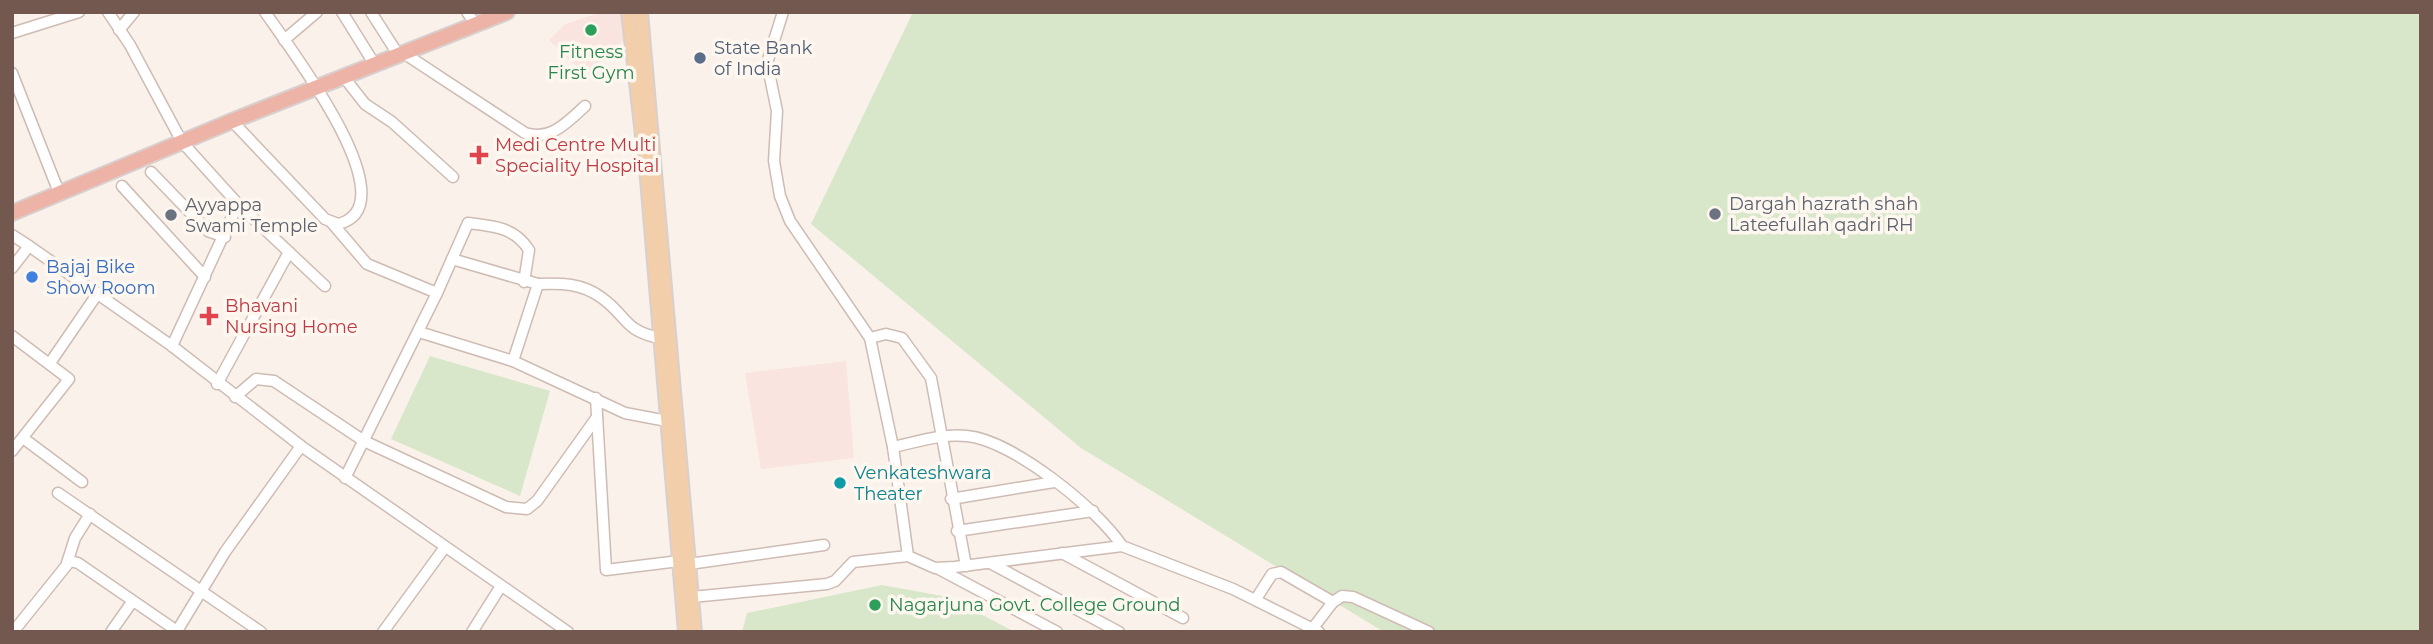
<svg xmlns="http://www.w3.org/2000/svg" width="2433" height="644" font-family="Montserrat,sans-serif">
<rect width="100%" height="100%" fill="#faf2ea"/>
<g fill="#f9e4df">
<polygon points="602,12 619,12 628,36 586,76 549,40 565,24"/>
<polygon points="846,361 854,458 761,469 745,373"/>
</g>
<g fill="#d8e7c9">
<polygon points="913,12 2421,12 2421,632 1384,632 1081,448 811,224"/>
<polygon points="430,356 550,391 520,496 391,439"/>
<polygon points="882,585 948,597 1015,632 742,632 747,613"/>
</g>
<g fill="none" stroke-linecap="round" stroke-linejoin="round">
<defs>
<g id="minor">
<polyline points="108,12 130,45 182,142 238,204 172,346"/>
<polyline points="342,12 375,65"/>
<polyline points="371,12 399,56"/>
<polyline points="467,12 476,25"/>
<polyline points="783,12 767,63 777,111 774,161 780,196 790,221 870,338 893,447 908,556 935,568 955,567 1122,546 1233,589 1319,632"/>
<polyline points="119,30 134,12"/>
<polyline points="12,33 79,12"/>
<polyline points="284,40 317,12"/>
<path d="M405 54 525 133C550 141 567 123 585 106"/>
<polyline points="12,73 60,195"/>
<polyline points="343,76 365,104 392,122 453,177"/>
<path d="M232 121 325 219 338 224C413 206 285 42 265 12"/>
<polyline points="151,172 208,231 225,237"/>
<polyline points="122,186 205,277"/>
<polyline points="238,204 325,286"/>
<polyline points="332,223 367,264 437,293 345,478"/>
<polyline points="12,235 29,246"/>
<polyline points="12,268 29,246 172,346 301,446 568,632"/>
<path d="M538 284C561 283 582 283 602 298 628 317 623 330 659 338"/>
<path d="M437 293 468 223C494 226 514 227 529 250L524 282"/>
<polyline points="419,332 513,361 538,284 452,259"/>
<polyline points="12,336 69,379 12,451"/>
<polyline points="870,338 886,334 902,338 931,378 966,566"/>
<polyline points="513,361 625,413 667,421"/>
<polyline points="50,363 98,293"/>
<polyline points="217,384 289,252"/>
<polyline points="235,397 256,379 274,381 364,441 506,507 527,509 537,501 597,417"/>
<polyline points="596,398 606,570 679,561"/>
<polyline points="23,438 82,482"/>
<path d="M893 447C917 442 943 433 967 436 1012 440 1098 509 1122 546"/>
<polyline points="58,493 261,632"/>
<polyline points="951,499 1054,482"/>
<polyline points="957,531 1093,511"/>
<polyline points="1062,553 1183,618"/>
<polyline points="67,563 75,538 90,514"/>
<polyline points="689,564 824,545"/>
<polyline points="992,564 1119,632"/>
<polyline points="939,569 1057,632"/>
<polyline points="692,597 827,584 835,581 853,562 908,556"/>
<polyline points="1256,599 1272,574 1281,572 1333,602 1313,628"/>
<polyline points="1333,602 1342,596 1353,597 1429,632"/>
<polyline points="13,632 70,561 78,563 177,631 225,552 301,446"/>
<polyline points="111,632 132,602"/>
<polyline points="383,632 445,547"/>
<polyline points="472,632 501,586"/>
</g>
<g id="major">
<polyline points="628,12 647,179 685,632"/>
<polyline points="641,12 695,632"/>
</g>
<polyline id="highway" points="12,213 232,121 507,12"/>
</defs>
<use href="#minor" stroke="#cebcb4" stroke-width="13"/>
<use href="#major" stroke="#d8d0ce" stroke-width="16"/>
<use href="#highway" stroke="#d8d0ce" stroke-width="18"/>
<use href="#minor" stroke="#fff" stroke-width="10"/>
<use href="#major" stroke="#f2cfaa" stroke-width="12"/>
<use href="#highway" stroke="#eeb3a7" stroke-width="14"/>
</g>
<g fill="#2e9e5b" stroke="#fdf7f0" stroke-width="2.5">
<circle cx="591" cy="30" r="7"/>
<circle cx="875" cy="605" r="7"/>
</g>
<circle fill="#5c6f8a" stroke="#fdf7f0" stroke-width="2.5" cx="700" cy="58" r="7"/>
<g fill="#e0444e" stroke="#fdf7f0" stroke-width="2.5">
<path d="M475.5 144.5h7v7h7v7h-7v7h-7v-7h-7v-7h7z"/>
<path d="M205.5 305.5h7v7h7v7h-7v7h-7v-7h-7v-7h7z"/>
</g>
<g fill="#6b7280" stroke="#fdf7f0" stroke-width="2.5">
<circle cx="1715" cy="214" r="7"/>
<circle cx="171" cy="215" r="7"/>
</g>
<circle fill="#3f7fe0" stroke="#fdf7f0" stroke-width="2.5" cx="32" cy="277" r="7"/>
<circle fill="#0f9aa8" stroke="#fdf7f0" stroke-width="2.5" cx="840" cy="483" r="7"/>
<g text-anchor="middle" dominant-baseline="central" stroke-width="7" stroke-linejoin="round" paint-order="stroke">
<g font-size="18" fill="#4e5e75" stroke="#fdf7f0" text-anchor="start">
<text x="714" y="48">State Bank<tspan x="714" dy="21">of India</tspan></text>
</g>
<g font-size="18" fill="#27864d" stroke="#fdf7f0">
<text x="591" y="52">Fitness<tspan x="591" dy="21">First Gym</tspan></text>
<text x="889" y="605" text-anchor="start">Nagarjuna Govt. College Ground</text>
</g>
<g font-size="18" fill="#be3a42" stroke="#fdf7f0" text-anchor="start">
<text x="495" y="145">Medi Centre Multi<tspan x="495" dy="21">Speciality Hospital</tspan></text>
<text x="225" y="306">Bhavani<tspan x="225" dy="21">Nursing Home</tspan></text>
</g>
<g font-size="18" fill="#5b616d" stroke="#fdf7f0" text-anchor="start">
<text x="1729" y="204">Dargah hazrath shah<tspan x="1729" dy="21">Lateefullah qadri RH</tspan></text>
<text x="185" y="205">Ayyappa<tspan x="185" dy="21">Swami Temple</tspan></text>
</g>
<g font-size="18" fill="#366cbe" stroke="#fdf7f0" text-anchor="start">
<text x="46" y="267">Bajaj Bike<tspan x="46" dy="21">Show Room</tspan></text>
</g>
<g font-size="18" fill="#0d838f" stroke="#fdf7f0" text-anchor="start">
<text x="854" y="473">Venkateshwara<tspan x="854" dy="21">Theater</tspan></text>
</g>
</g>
<rect width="2433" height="644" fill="none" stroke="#735850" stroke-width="28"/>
</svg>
